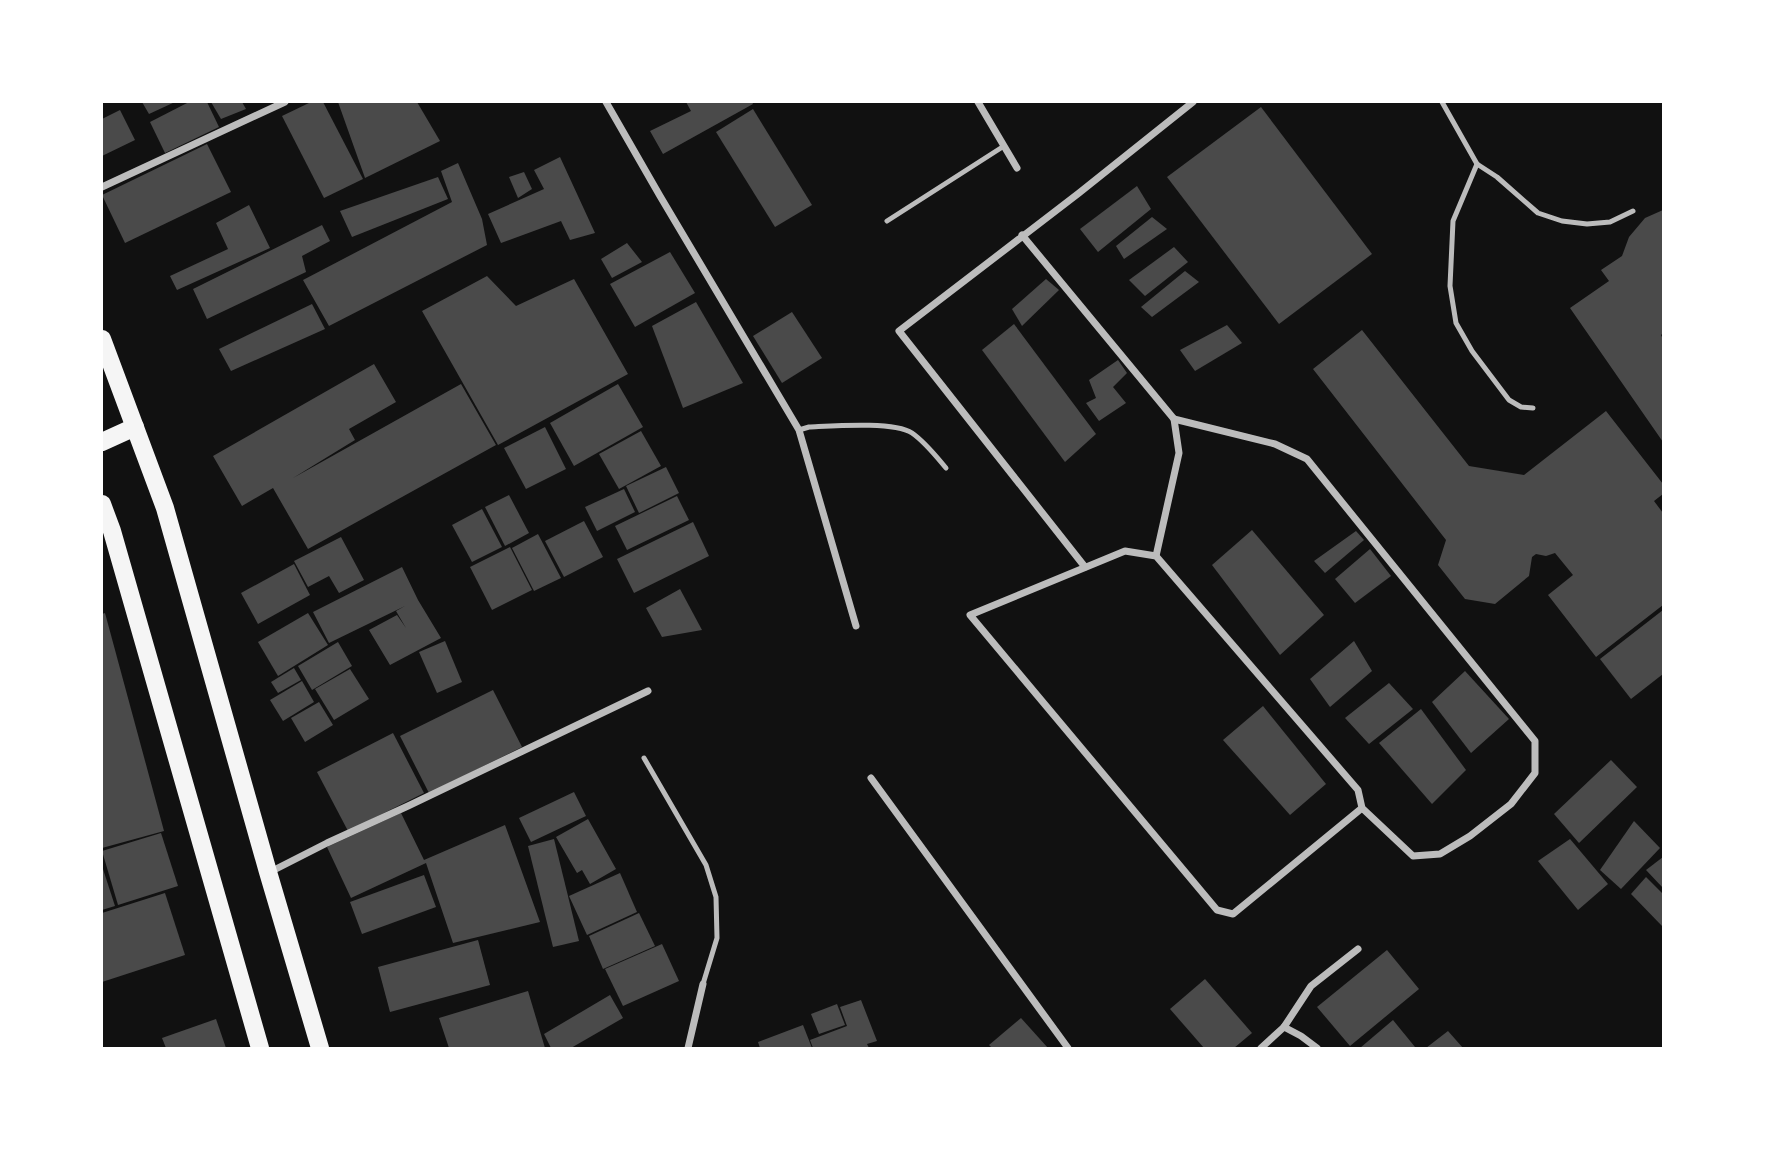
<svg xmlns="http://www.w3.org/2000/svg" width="1765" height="1150" font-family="'Sofia Sans Condensed',sans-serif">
<rect width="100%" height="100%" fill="#111"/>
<g fill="#4a4a4a">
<polygon points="142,102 175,102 149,114"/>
<polygon points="189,102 207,102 219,127 165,153 150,122"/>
<polygon points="211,102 242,102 246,109 221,119"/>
<polygon points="311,102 323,102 363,179 324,198 282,116"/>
<polygon points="338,102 417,102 440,141 365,178"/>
<polygon points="686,102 752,102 753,104 663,154 650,131 691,111"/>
<polygon points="1261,107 1372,254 1279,324 1167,177"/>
<polygon points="753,109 812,205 775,227 716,132"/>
<polygon points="120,110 135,140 102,156 102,119"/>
<polygon points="207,144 231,192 125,243 102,195"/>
<polygon points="560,157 595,233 570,240 561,221 501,243 488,214 544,189 534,170"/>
<polygon points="458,163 482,219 487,245 329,326 303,280 452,202 441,171"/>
<polygon points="524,172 532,189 518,198 509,177"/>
<polygon points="438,177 448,199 352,237 340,211"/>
<polygon points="1137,186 1151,209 1098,252 1080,229"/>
<polygon points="249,205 270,248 177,290 170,276 228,249 216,223"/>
<polygon points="1663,210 1663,333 1661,335 1663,339 1663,442 1570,308 1609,281 1601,270 1622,256 1629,237 1645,218"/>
<polygon points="1152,217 1167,229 1124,259 1116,246"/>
<polygon points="322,225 330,241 302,256 306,272 207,319 193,289"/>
<polygon points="627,243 642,262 612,278 601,259"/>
<polygon points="1174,247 1188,262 1145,296 1129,280"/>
<polygon points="670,252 695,293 635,327 610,284"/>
<polygon points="1185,271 1199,282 1152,317 1141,307"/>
<polygon points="487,276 516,306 574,279 628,374 498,445 422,311"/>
<polygon points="1046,279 1059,290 1022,326 1012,309"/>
<polygon points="696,302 743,383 683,408 652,326"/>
<polygon points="312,304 325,329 231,371 219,349"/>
<polygon points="792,312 822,358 782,383 753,336"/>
<polygon points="1014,324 1096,434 1065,462 982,350"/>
<polygon points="1227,325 1242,343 1195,371 1180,350"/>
<polygon points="1362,330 1469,466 1524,475 1606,411 1663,484 1663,494 1654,501 1663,513 1663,605 1596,657 1548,595 1573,575 1555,553 1546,556 1536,554 1532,557 1529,576 1495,604 1465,599 1438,565 1446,540 1313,369"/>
<polygon points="1118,360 1127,373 1113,387 1126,403 1099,421 1086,403 1096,398 1089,380"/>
<polygon points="374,364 396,402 349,429 355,440 293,478 461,384 496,445 308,549 273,488 242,506 213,456"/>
<polygon points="618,384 643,427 574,466 550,423"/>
<polygon points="545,427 566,469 526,489 504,448"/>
<polygon points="641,431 661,466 619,489 599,454"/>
<polygon points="666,467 679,493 639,513 626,486"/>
<polygon points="624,489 635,512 597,531 585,507"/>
<polygon points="509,495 529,533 505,546 485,507"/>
<polygon points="677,496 689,520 627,550 615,526"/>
<polygon points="482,509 502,547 472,562 452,525"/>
<polygon points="584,521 603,557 564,577 545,541"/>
<polygon points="693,522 709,556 634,593 617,559"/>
<polygon points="1252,530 1324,615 1280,655 1212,565"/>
<polygon points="1356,531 1364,540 1325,573 1314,561"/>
<polygon points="538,534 561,578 534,591 512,548"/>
<polygon points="341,537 364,580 339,593 329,576 308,587 294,561"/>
<polygon points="510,547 532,590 492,610 470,567"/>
<polygon points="1370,549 1391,576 1355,603 1335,579"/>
<polygon points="294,564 310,595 258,624 241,593"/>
<polygon points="402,567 418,600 441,638 390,665 369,630 397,615 406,628 396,611 405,606 329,643 313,612"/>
<polygon points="680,589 702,630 662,637 646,608"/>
<polygon points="1663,610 1663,674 1631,699 1600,659"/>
<polygon points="105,613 164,831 102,848 102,614"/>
<polygon points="308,613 328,645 278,676 258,642"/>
<polygon points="445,641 462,682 437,693 419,652"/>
<polygon points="1354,641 1372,671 1330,707 1310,679"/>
<polygon points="338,642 352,666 312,690 298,666"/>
<polygon points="294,668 301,680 278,693 271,682"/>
<polygon points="350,669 369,699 334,720 315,689"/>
<polygon points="1465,671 1509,719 1471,753 1432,702"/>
<polygon points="302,681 314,702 283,721 270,700"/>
<polygon points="1389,683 1413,709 1369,744 1345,718"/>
<polygon points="493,690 522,747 429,793 400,736"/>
<polygon points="319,702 333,725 305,742 291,718"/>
<polygon points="1263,706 1326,784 1290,815 1223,740"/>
<polygon points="1421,709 1466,770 1432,804 1379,743"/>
<polygon points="393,733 424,793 348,831 317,772"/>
<polygon points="1611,760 1637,787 1579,843 1554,814"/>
<polygon points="574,792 586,816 531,842 519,818"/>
<polygon points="401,813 424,860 505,825 540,922 453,943 426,863 351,898 327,847"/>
<polygon points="588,819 616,869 590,884 582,870 577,873 556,837"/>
<polygon points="1634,821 1660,848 1621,889 1600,870"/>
<polygon points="161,833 178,886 118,905 102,851"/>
<polygon points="554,839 579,941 553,947 528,846"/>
<polygon points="1570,839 1608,884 1578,910 1538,861"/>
<polygon points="1663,857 1663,888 1646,870"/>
<polygon points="102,866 115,906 102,910"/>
<polygon points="620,873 637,912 587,935 569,896"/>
<polygon points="424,875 436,907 362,934 350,902"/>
<polygon points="1646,877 1663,894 1663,927 1631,894"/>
<polygon points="165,893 185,955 102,982 102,913"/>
<polygon points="639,913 655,946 603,969 589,936"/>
<polygon points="478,940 490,985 390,1012 378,967"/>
<polygon points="662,944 679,981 623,1006 605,969"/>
<polygon points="1387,950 1419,989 1350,1046 1317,1007"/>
<polygon points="1205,979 1252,1033 1234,1048 1204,1048 1170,1009"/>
<polygon points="528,991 545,1048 449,1048 439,1018"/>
<polygon points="610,995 623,1018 571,1048 551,1048 544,1034"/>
<polygon points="861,1000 877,1041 867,1044 869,1048 813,1048 810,1040 847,1026 840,1007"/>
<polygon points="837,1004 845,1025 819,1034 811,1014"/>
<polygon points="1021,1018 1048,1048 992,1048 989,1045"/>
<polygon points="216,1019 226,1048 166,1048 162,1038"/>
<polygon points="1393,1020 1415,1047 1413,1048 1360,1048"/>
<polygon points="803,1025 812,1048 760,1048 758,1042"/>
<polygon points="1448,1031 1463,1048 1426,1048"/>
</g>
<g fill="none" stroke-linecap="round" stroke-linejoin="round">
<g stroke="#bcbcbc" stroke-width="5">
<polyline points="1442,102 1477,164 1497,177 1538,213 1562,221 1587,224 1610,222 1633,211"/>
<polyline points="1477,164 1453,221 1450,286 1456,323 1472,351 1509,400 1521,407 1533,408"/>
<polyline points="887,221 1004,146"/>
<path d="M799 430 809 427C832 426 894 421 912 433 925 442 936 456 946 468"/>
<polyline points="644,758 706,865 716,897 717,938 703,984"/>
</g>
<g stroke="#bcbcbc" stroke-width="7">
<polyline points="606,102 660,196 799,430 856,626"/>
<polyline points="978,102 1017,168"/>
<polyline points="102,187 285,102"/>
<polyline points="1022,235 1174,419 1179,453 1156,556"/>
<polyline points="1174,419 1275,444 1307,459 1535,741 1535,773 1511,804 1470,836 1440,854 1413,856 1362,808 1358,790 1156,556 1125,551 970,615 1217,910 1233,914 1362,808"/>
<polyline points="1085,567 899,331 1079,193 1193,102"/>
<polyline points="871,778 1068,1048"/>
<polyline points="270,872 327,843 408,806 648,691"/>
<polyline points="1284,1027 1301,1036 1317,1048"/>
<polyline points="688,1048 703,984"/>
<polyline points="1261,1048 1284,1027 1311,986 1358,949"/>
</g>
<g stroke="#f5f5f5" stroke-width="18">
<polyline points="102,339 165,508 268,872 320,1048"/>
<polyline points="102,442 135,427"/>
<polyline points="102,504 112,531 260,1048"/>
</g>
</g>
<rect width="1765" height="1150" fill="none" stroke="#ffffff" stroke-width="206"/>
</svg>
